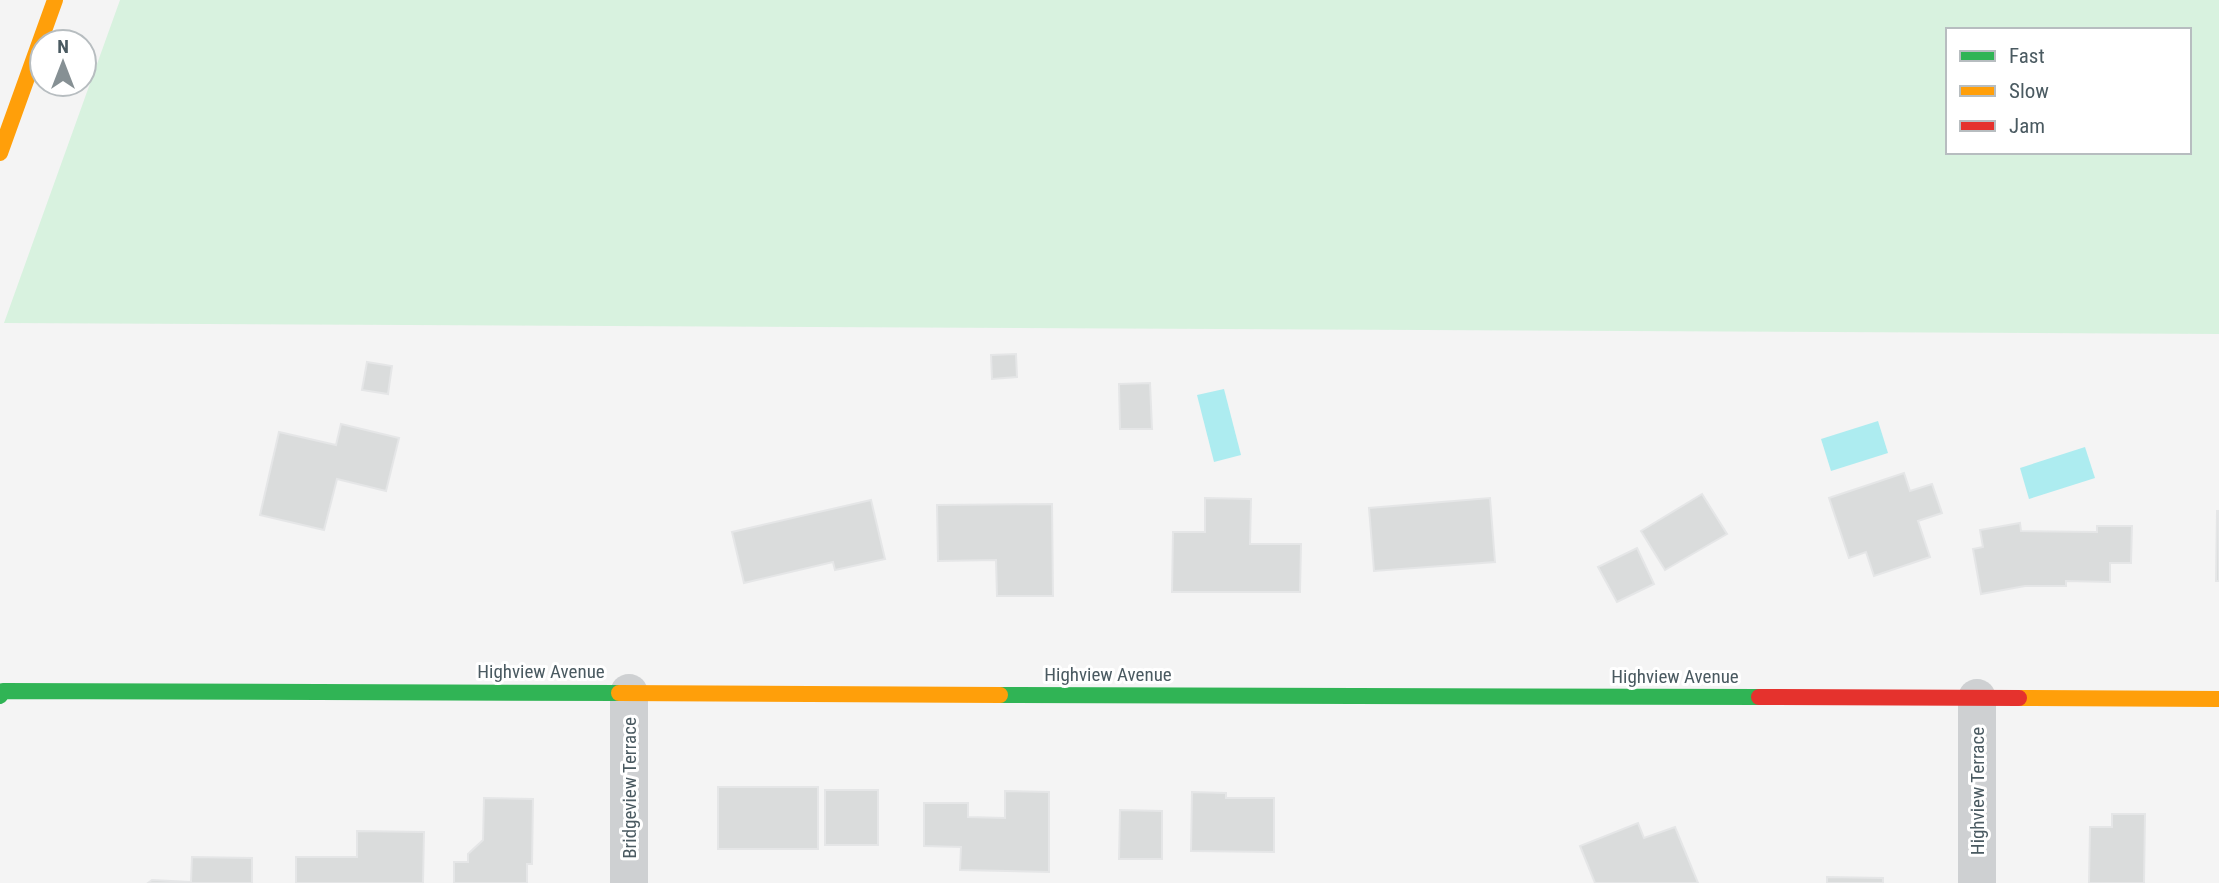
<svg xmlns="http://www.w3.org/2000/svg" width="2219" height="883" font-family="'Roboto Condensed',sans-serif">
<rect width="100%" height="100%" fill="#f4f4f4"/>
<path fill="#d8f2df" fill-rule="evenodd" d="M120 0H2219V334L4 323ZM1948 30H2189V152H1948Z"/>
<g fill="#adecf0">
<polygon points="1224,389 1241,455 1214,462 1197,395"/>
<polygon points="1878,421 1888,453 1831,471 1821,439"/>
<polygon points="2085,447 2095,478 2029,499 2020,468"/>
</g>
<g fill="#dadcdc" stroke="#e5e6e7" stroke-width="2">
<polygon points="1016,354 1017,377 992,379 991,355"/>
<polygon points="367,362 392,366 388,394 362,390"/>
<polygon points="1150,383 1152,429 1120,429 1119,384"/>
<polygon points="341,424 399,438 386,491 337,479 324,530 260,515 279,432 336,445"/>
<polygon points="1904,473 1910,491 1932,484 1942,513 1918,521 1930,557 1874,576 1866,552 1849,558 1829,498"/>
<polygon points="1702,494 1727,534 1665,570 1641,531"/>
<polygon points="1205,498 1251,499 1250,544 1301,544 1300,592 1172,592 1173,532 1205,532"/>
<polygon points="1490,498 1495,562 1374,571 1369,508"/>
<polygon points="871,500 885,559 835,570 833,562 744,583 732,532"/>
<polygon points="1052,504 1053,596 997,596 996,560 938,561 937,505"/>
<polygon points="2217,511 2219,511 2219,581 2216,581"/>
<polygon points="2020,523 2021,531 2097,532 2097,526 2132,526 2131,563 2110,563 2110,582 2066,581 2066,586 2025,586 1981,594 1973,549 1983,547 1980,530"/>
<polygon points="1637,548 1654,584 1617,602 1598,567"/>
<rect x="718" y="787" width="100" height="62"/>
<rect x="825" y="790" width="53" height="55"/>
<polygon points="1005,791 1049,792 1049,872 960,870 961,847 924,846 924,803 968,803 968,817 1005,818"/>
<polygon points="1192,792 1226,793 1226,798 1274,798 1274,852 1191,851"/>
<polygon points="484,798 533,799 532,864 527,864 527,883 454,883 454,862 468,862 468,854 483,840"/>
<polygon points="1120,810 1162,811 1162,859 1119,859"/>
<polygon points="2112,814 2145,814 2144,883 2089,883 2090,827 2112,827"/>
<polygon points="1638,823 1644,838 1675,827 1698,883 1595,883 1580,846"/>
<polygon points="357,831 424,832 423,883 296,883 296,857 357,857"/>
<polygon points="192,857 252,858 252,883 148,883 152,880 191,882"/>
<polygon points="1827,877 1883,878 1883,883 1827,883"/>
</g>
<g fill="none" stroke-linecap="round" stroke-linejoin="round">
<g stroke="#ced0d2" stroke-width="38">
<polyline points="1977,698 1977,883"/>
<polyline points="629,883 629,693"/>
</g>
<g stroke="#30b455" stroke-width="16">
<polyline points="1000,695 1759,697"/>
<polyline points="0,696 3,691 619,693"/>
</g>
<g stroke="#ff9f0a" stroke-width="16">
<polyline points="0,153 55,0"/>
<polyline points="619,693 1000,695"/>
<polyline points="2019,698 2219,699"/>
</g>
<polyline stroke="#e5322d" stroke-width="16" points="1759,697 2019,698"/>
</g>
<g text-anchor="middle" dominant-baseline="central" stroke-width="6" stroke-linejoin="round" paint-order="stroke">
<g font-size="19" fill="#4a5a61" stroke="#fff">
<text x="541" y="671">Highview Avenue</text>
<text x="1108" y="674">Highview Avenue</text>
<text x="1675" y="676">Highview Avenue</text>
<text transform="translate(629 788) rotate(-90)">Bridgeview Terrace</text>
<text transform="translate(1977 791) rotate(-90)">Highview Terrace</text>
</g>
</g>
<rect x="1946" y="28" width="245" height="126" fill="#ffffff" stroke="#b7bdc0" stroke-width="2"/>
<rect x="1960" y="51" width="35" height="10" fill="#30b455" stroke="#b7bdc0" stroke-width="2"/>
<text x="2009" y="63" font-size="21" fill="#4a5a61">Fast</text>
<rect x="1960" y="86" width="35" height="10" fill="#ff9f0a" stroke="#b7bdc0" stroke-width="2"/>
<text x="2009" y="98" font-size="21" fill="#4a5a61">Slow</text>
<rect x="1960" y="121" width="35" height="10" fill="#e5322d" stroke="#b7bdc0" stroke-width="2"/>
<text x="2009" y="133" font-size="21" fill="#4a5a61">Jam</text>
<g transform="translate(63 63)"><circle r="33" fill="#ffffff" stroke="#b7bdc0" stroke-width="2"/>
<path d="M0-5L12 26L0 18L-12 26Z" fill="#869094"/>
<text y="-10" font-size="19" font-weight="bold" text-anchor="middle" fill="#4a5a61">N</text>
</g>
</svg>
